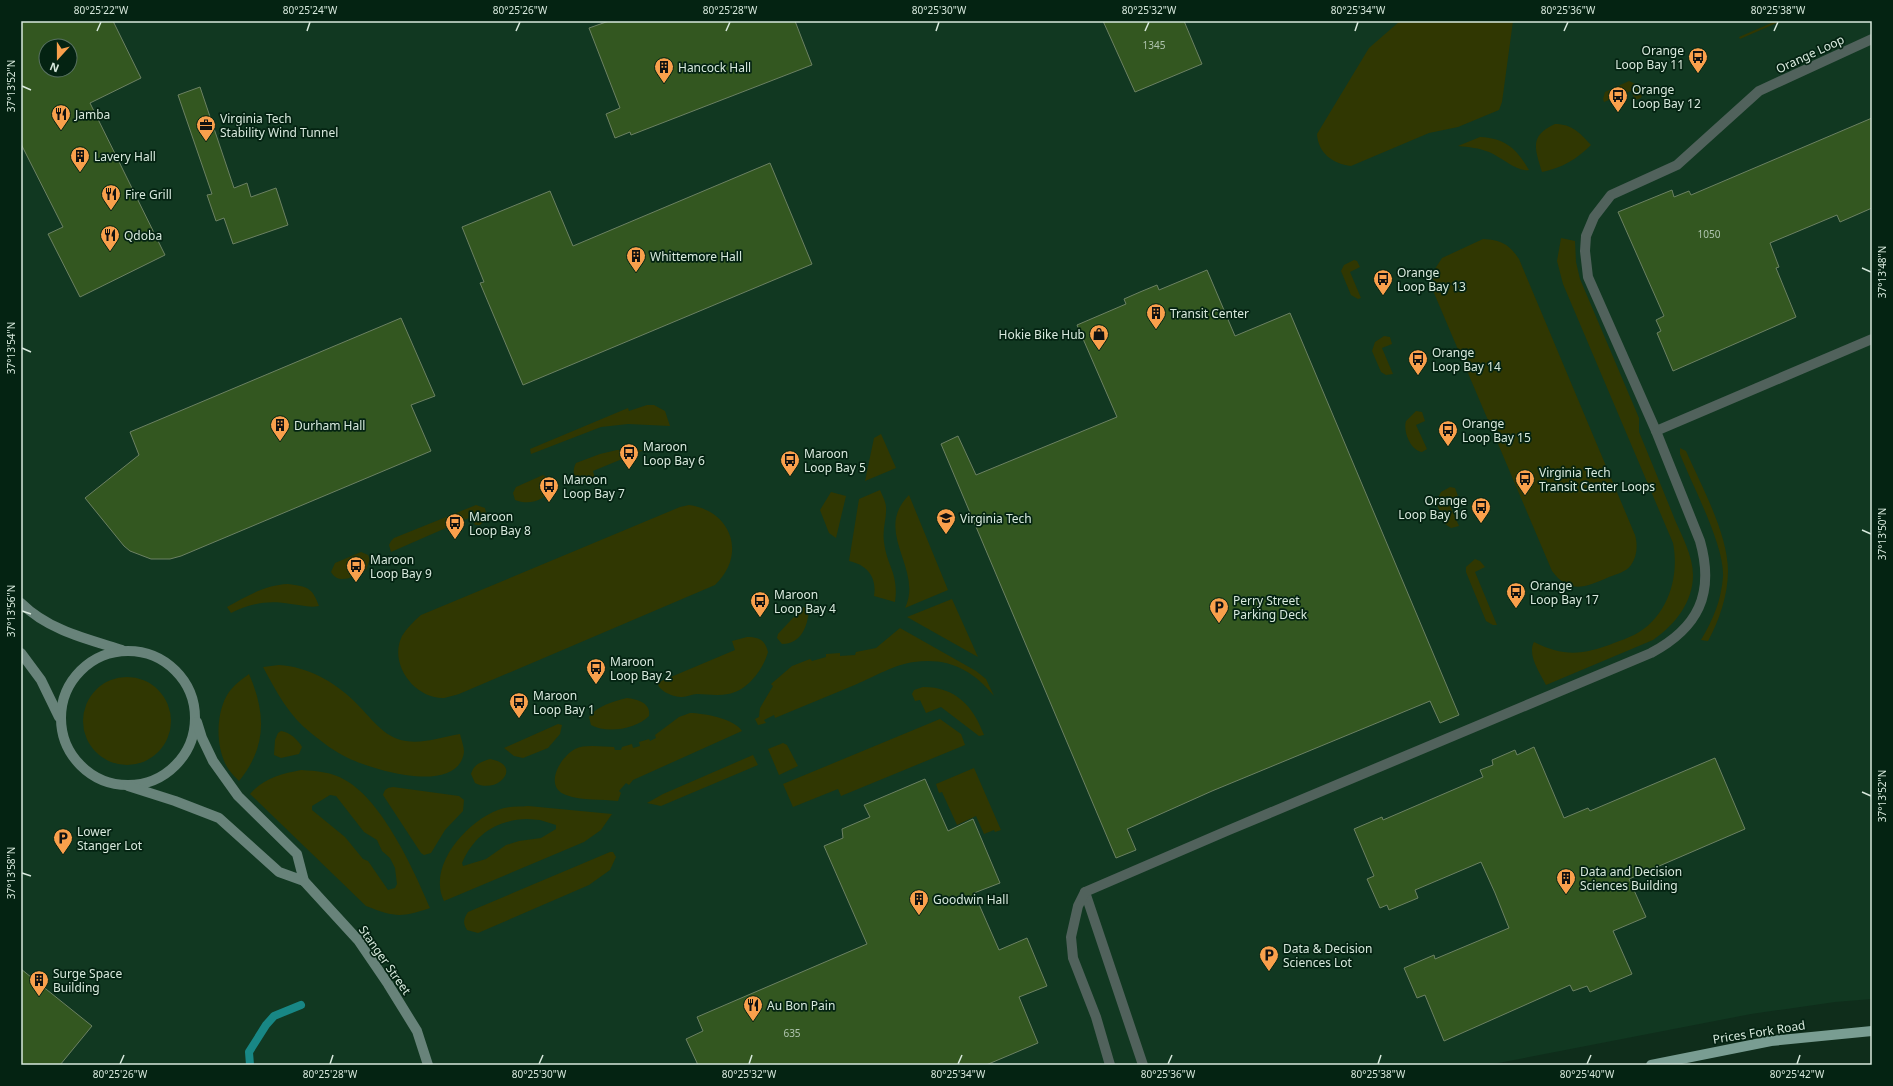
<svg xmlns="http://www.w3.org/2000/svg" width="1893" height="1086" font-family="'Noto Sans',sans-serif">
<rect width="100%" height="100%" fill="#0f2d1b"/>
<path fill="#113821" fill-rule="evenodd" d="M21 21H1872V999L1835 1002 1751 1014 1488 1065H21ZM46 46H70V70H46Z"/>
<g fill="#303702" fill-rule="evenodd">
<path d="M1400 21H1513L1502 102 1499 110 1458 127 1429 133 1351 166C1333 164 1318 153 1317 134L1369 48Z"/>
<polygon points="1776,21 1781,21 1740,39 1739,37"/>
<polygon points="1629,81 1642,87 1643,93 1641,98 1635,100 1631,91 1604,102 1603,99 1605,92"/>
<path d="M1555 124C1572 124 1580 133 1591 145 1577 159 1562 168 1542 172 1535 148 1529 136 1555 124Z"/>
<path d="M1480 137C1505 138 1517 149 1529 170 1517 172 1501 157 1489 152 1479 148 1469 147 1458 146Z"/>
<path d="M1561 238 1575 241 1576 262 1580 279 1639 418V432C1651 461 1663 490 1675 520 1682 536 1693 556 1693 575 1693 602 1675 625 1653 640L1546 685C1540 673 1527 655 1534 642 1563 657 1584 655 1614 643 1620 641 1627 638 1634 635 1667 618 1680 578 1673 543L1563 284 1557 261Z"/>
<path d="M1483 239C1501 240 1509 244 1519 259L1635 535C1638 545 1637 557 1631 565 1626 572 1617 574 1609 577 1586 587 1570 595 1552 571L1434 293 1433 272 1442 258Z"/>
<polygon points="1354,260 1357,261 1360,267 1350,272 1361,298 1358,299 1351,295 1341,271 1344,265"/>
<polygon points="1384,336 1390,337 1392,344 1382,348 1393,374 1386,375 1381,372 1372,351 1375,342"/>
<polygon points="647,405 654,405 665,411 670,426 628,424 601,427 531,454 530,449 628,408 629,411"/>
<path d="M1416 411 1422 412 1425 421 1416 425 1427 449 1422 452C1410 450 1403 431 1406 421Z"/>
<polygon points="881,434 896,468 865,481 874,438"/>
<path d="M1680 448 1686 451C1701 485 1728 534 1728 571 1728 595 1719 621 1708 641L1701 640C1713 620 1721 601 1723 577 1725 546 1692 485 1680 454Z"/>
<path d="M617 450H644L593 471 595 479C583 490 568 478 576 463L600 454Z"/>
<path d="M543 475 552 480 553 485C547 500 530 506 515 500L513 493 516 487Z"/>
<polygon points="1450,487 1455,488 1458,496 1448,501 1459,526 1451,528 1445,524 1436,502 1441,492"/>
<path d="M880 490C882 495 886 502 886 507 887 518 882 529 884 542 887 567 899 573 895 602L874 596C877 578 868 565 849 561L859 499Z"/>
<polygon points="831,492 846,496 836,538 829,533 820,510"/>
<path d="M909 495 948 590 905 608C924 569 872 532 909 495Z"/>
<polygon points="476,505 485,508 487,518 480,525 475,525 471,517 391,552 389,545 391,541 394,538"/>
<path d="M689 505C732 511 747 555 715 585L459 694C455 695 449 697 444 698 415 699 388 664 402 636 407 628 413 622 421 615L680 507Z"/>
<path d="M361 552 368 555 370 559 366 570C355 576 339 586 331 572L335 563Z"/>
<polygon points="1475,559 1480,561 1485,567 1475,572 1497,625 1493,625 1486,621 1466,572 1466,567"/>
<path d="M288 584C308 587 312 587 319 606 309 608 301 605 291 604 269 600 251 603 231 613L227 607C247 596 265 585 288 584Z"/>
<polygon points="952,599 978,657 907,617"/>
<path d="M803 607 808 609 809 611C807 627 801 644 782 644L777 638 778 634Z"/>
<path d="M900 628 976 671 986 679 994 696C973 670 948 657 914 662 896 664 873 677 857 684 830 695 802 707 775 718L774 715 764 720 766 723 758 725 755 719 759 717 760 708 773 686 771 684 792 666 810 659 812 661 826 657V654L840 653V656L855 655 856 652 876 648Z"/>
<path d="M747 637C759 637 765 640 768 652 763 670 747 691 728 694 717 696 707 694 697 694 692 694 687 697 682 697 673 697 655 690 658 680L659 682 735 650 732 641Z"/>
<path d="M279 665C308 667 333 681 354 701 370 716 383 738 406 741 423 744 442 737 460 734 461 739 464 746 464 752 458 796 373 770 348 758 335 752 322 742 311 733 289 716 276 691 263 667Z"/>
<path d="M249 674C266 713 267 747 239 781 236 778 232 774 229 770 215 750 215 712 229 692 234 685 242 679 249 674Z"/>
<circle cx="127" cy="721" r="44"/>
<path d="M923 687C956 687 973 706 984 735L979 736 941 707 926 713 920 700 915 701 912 694 914 690Z"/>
<path d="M627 698C637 699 651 703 649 716 636 729 607 734 591 725L589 717C597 706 614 701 627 698Z"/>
<path d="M690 713C704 713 735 719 742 731L633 780 629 785 626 783 619 791 621 793 618 801C602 799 582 801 566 795 543 787 560 757 575 749 585 744 603 747 614 747L615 750H621L622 747 632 744 633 748 640 746 639 742 649 739 650 741 656 738 655 735 679 717Z"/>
<polygon points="940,719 961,734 965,745 841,796 838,789 793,807 783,784"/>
<polygon points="558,724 562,725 560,734 548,748 523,758 514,756 504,748"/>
<path d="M281 731C290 732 298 740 302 747L299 754 281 758 274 755 275 740 278 733Z"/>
<polygon points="783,743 787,745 798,766 779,775 768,749"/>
<polygon points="753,755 758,765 661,806 647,803 663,794"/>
<path d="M490 759C524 765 498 795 475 783L471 774C474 764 481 762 490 759Z"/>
<polygon points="974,768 1001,830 995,832 994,830 984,834 976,816 957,825 942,792 939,793 936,784"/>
<path d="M301 770C317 771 332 772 345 780 382 800 414 870 430 908 400 918 395 917 366 906L250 794C264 778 281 774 301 770ZM330 795 336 796 364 832 377 840 382 851 390 858 395 868 397 884 395 888 388 890 368 861 363 859 345 837 312 810V806Z"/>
<path d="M393 787 459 796 464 800 463 811 445 830 431 853 424 855 421 853 383 795C385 789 386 788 393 787Z"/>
<path d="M528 806 612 814 601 830 584 842 444 901C426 865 470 817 504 808 512 806 520 807 528 806ZM527 819 540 820 556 825V829L541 838 519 841 506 845 486 859 463 866 462 863C474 835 496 820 527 819Z"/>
<path d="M610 852H613L616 857 610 870 589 885 478 933 467 930C463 924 463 919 468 912Z"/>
</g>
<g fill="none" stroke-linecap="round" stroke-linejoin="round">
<polyline stroke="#188785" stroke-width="8" points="250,1065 249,1052 266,1025 274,1016 301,1005"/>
</g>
<g fill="#335720" stroke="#6c8163" fill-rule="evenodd">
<path d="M21 21H113L141 78 90 103 165 255 80 297 48 234 63 227 21 144ZM46 46H70V70H46Z"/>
<polygon points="609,21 795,21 812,65 631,135 630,132 615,138 606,114 620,108 589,28"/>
<polygon points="1103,21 1184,21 1202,64 1135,92"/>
<polygon points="200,87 234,188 247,183 251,197 276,188 288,225 233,244 224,218 216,221 207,195 212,194 178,95"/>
<polygon points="1872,118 1872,208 1840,222 1837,215 1770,243 1779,267 1776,268 1796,317 1673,371 1657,333 1661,331 1656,320 1664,316 1618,212 1672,190 1674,197 1689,191 1691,195"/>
<polygon points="770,163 812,264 523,385 480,283 484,282 462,227 550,191 573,246"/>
<polygon points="1207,270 1235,336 1290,313 1459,715 1440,723 1430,701 1212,791 1127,829 1136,850 1116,858 941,444 958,436 976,475 1117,417 1077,325 1126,304 1124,299 1140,292 1157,285 1159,290"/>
<polygon points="401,318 435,396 411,405 431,451 181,556 170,559 151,559 130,551 124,546 85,498 139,455 130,432"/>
<polygon points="1534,747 1564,818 1588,808 1590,811 1715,758 1745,829 1629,879 1646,917 1613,931 1632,974 1590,992 1587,986 1573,991 1570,985 1444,1041 1425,995 1417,998 1404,968 1434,955 1435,959 1509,928 1495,893 1481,862 1415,890 1418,898 1389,910 1387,905 1380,908 1367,879 1374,876 1354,829 1382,817 1383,820 1483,777 1480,770 1493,765 1492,760 1515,750 1517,755"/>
<polygon points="925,779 948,831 973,819 1000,883 974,893 999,950 1027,938 1047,986 1019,997 1038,1043 986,1065 698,1065 686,1039 703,1031 697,1017 867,944 824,846 843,838 842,829 870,817 864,805"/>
<polygon points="21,969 92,1026 60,1065 21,1065"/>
</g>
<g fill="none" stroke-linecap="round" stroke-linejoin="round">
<g stroke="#51625c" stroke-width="10">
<polyline points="1656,431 1872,339"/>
<polyline points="1085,892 1143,1065"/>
<path d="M1110 1065 1096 1017 1073 958 1071 937 1078 906 1085 892 1229 830 1651 653C1698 628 1715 594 1700 541L1656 431 1588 277 1585 251 1586 236 1594 217 1611 195 1677 165 1759 91 1872 39"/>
</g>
<g stroke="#68837a" stroke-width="10">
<path d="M21 603C48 630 87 639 122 650"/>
<circle cx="128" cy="718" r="67"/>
<polyline points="21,653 41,680 59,717"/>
<polyline points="197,722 202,738 213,761 238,796 297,854 304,881 358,940 388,984 417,1031 428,1065"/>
<polyline points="128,786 175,801 219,818 279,872 304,881"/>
</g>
<polyline stroke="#799d92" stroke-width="10" points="1651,1065 1771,1041 1872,1031"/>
</g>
<path fill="none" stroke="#d8e9dd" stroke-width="1.5" d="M97 31 101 22M307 31 310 22M516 31 520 22M726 31 730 22M936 31 939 22M1145 31 1149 22M1355 31 1358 22M1564 31 1568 22M1774 31 1778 22M22 86 31 90M1862 268 1871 272M22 348 31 352M1862 530 1871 534M22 611 31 614M1862 792 1871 796M22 873 31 876M120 1064 124 1055M330 1064 333 1055M539 1064 543 1055M749 1064 752 1055M958 1064 962 1055M1168 1064 1172 1055M1378 1064 1381 1055M1587 1064 1591 1055M1797 1064 1800 1055"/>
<defs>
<symbol id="bus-pin" viewBox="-11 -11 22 30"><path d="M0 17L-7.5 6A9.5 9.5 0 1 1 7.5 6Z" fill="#f9a04c" stroke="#042312"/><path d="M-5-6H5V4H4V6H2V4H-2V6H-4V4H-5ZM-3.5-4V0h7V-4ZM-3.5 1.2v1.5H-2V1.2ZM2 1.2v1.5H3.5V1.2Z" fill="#111"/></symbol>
<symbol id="building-pin" viewBox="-11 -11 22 30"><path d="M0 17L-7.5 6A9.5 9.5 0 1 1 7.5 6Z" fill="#f9a04c" stroke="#042312"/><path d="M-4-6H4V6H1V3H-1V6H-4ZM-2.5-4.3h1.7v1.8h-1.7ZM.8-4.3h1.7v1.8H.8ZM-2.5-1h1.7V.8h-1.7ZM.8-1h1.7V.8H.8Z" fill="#111"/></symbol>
<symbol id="restaurant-pin" viewBox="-11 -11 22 30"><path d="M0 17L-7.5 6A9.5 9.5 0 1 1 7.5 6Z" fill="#f9a04c" stroke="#042312"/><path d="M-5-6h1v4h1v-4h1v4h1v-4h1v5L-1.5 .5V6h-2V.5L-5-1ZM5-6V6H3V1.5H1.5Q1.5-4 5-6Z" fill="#111"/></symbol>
<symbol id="office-pin" viewBox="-11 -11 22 30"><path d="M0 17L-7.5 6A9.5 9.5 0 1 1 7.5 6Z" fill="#f9a04c" stroke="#042312"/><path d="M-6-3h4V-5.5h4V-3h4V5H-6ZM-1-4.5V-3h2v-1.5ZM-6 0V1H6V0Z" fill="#111"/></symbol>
<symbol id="shop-pin" viewBox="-11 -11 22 30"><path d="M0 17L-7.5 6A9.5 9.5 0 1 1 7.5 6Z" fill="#f9a04c" stroke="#042312"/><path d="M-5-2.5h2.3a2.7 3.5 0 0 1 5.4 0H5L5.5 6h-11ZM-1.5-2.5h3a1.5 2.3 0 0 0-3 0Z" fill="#111"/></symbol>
<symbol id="university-pin" viewBox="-11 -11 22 30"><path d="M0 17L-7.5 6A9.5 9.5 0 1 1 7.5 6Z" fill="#f9a04c" stroke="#042312"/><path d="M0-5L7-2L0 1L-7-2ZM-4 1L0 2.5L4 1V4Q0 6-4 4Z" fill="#111"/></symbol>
<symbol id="parking-pin" viewBox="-11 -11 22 30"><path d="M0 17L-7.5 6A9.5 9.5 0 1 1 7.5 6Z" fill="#f9a04c" stroke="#042312"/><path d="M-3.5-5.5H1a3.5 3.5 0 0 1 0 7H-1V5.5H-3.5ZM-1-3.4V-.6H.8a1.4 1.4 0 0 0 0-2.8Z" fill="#111"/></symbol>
</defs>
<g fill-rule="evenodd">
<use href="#bus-pin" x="1687" y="46" width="22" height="30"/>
<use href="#building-pin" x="653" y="56" width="22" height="30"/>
<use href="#bus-pin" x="1607" y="85" width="22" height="30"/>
<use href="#restaurant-pin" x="50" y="103" width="22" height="30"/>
<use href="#office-pin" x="195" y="114" width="22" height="30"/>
<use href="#building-pin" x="69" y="145" width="22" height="30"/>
<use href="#restaurant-pin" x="100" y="183" width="22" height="30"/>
<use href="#restaurant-pin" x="99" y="224" width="22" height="30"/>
<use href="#building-pin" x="625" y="245" width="22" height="30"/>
<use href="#bus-pin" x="1372" y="268" width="22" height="30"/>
<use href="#building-pin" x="1145" y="302" width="22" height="30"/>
<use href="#shop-pin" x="1088" y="323" width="22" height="30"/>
<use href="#bus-pin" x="1407" y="348" width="22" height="30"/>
<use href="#building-pin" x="269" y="414" width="22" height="30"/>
<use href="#bus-pin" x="1437" y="419" width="22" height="30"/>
<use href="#bus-pin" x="618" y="442" width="22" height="30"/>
<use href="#bus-pin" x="779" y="449" width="22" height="30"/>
<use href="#bus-pin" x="1514" y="468" width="22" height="30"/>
<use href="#bus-pin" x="538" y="475" width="22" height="30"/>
<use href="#bus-pin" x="1470" y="496" width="22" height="30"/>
<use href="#university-pin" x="935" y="507" width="22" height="30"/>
<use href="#bus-pin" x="444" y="512" width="22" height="30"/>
<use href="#bus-pin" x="345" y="555" width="22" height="30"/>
<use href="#bus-pin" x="1505" y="581" width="22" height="30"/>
<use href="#bus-pin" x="749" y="590" width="22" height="30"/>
<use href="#parking-pin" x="1208" y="596" width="22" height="30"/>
<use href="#bus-pin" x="585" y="657" width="22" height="30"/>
<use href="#bus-pin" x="508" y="691" width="22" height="30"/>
<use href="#parking-pin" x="52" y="827" width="22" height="30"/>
<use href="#building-pin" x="1555" y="867" width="22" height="30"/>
<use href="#building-pin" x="908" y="888" width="22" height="30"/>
<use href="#parking-pin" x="1258" y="944" width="22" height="30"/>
<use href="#building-pin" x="28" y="969" width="22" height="30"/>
<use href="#restaurant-pin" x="742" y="994" width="22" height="30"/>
</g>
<g text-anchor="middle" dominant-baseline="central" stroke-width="3.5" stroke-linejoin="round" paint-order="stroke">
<g font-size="10" fill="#afc4ae">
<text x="1154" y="45">1345</text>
<text x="1709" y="234">1050</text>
<text x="792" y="1033">635</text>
</g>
<g font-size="12" fill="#d8e9dd" stroke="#042312" text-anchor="start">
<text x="1684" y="50" text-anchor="end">Orange<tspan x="1684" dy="14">Loop Bay 11</tspan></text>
<text x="678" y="67">Hancock Hall</text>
<text x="1632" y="89">Orange<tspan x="1632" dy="14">Loop Bay 12</tspan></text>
<text x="75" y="114">Jamba</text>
<text x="220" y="118">Virginia Tech<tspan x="220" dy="14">Stability Wind Tunnel</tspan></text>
<text x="94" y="156">Lavery Hall</text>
<text x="125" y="194">Fire Grill</text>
<text x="124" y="235">Qdoba</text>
<text x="650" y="256">Whittemore Hall</text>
<text x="1397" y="272">Orange<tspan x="1397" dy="14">Loop Bay 13</tspan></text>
<text x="1170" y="313">Transit Center</text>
<text x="1085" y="334" text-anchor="end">Hokie Bike Hub</text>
<text x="1432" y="352">Orange<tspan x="1432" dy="14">Loop Bay 14</tspan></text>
<text x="1462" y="423">Orange<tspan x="1462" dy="14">Loop Bay 15</tspan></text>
<text x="294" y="425">Durham Hall</text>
<text x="643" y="446">Maroon<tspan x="643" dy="14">Loop Bay 6</tspan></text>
<text x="804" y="453">Maroon<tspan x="804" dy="14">Loop Bay 5</tspan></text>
<text x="1539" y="472">Virginia Tech<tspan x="1539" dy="14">Transit Center Loops</tspan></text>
<text x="563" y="479">Maroon<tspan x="563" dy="14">Loop Bay 7</tspan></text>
<text x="1467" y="500" text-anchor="end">Orange<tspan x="1467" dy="14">Loop Bay 16</tspan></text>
<text x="469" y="516">Maroon<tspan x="469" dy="14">Loop Bay 8</tspan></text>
<text x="960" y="518">Virginia Tech</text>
<text x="370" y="559">Maroon<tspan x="370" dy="14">Loop Bay 9</tspan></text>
<text x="1530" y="585">Orange<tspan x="1530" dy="14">Loop Bay 17</tspan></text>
<text x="774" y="594">Maroon<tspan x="774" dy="14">Loop Bay 4</tspan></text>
<text x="1233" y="600">Perry Street<tspan x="1233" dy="14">Parking Deck</tspan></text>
<text x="610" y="661">Maroon<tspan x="610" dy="14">Loop Bay 2</tspan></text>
<text x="533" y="695">Maroon<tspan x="533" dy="14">Loop Bay 1</tspan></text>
<text x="77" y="831">Lower<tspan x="77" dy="14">Stanger Lot</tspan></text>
<text x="1580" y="871">Data and Decision<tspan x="1580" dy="14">Sciences Building</tspan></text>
<text x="933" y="899">Goodwin Hall</text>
<text x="1283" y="948">Data &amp; Decision<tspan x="1283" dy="14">Sciences Lot</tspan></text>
<text x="53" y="973">Surge Space<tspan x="53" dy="14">Building</tspan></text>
<text x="767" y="1005">Au Bon Pain</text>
</g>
<g font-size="12" fill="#d8e9dd" stroke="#042312">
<text transform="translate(1810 54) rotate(-25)">Orange Loop</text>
<text transform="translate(385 960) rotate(55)">Stanger Street</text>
<text transform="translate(1759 1032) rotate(-9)">Prices Fork Road</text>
</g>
</g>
<rect width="1893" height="1086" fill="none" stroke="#042312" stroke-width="44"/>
<g transform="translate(58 58) rotate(201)"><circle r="19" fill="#042312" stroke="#597263"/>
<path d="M0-3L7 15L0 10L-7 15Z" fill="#f9a04c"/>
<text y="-6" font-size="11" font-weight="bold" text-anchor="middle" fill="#d8e9dd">N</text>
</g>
<rect x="22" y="22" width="1849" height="1042" fill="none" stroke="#d8e9dd" stroke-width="1.5"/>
<g font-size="10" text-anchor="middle" fill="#d8e9dd">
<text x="101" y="14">80°25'22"W</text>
<text x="310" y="14">80°25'24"W</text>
<text x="520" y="14">80°25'26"W</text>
<text x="730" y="14">80°25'28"W</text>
<text x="939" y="14">80°25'30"W</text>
<text x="1149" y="14">80°25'32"W</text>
<text x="1358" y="14">80°25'34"W</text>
<text x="1568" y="14">80°25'36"W</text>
<text x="1778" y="14">80°25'38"W</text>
<text transform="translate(11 86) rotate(-90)" y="4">37°13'52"N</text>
<text transform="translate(1882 272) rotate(-90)" y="4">37°13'48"N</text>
<text transform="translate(11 348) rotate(-90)" y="4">37°13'54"N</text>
<text transform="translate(1882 534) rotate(-90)" y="4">37°13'50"N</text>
<text transform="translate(11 611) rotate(-90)" y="4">37°13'56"N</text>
<text transform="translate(1882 796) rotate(-90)" y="4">37°13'52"N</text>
<text transform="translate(11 873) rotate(-90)" y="4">37°13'58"N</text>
<text x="120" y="1078">80°25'26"W</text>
<text x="330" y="1078">80°25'28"W</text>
<text x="539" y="1078">80°25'30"W</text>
<text x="749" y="1078">80°25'32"W</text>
<text x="958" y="1078">80°25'34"W</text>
<text x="1168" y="1078">80°25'36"W</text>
<text x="1378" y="1078">80°25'38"W</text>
<text x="1587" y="1078">80°25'40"W</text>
<text x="1797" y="1078">80°25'42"W</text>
</g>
</svg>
